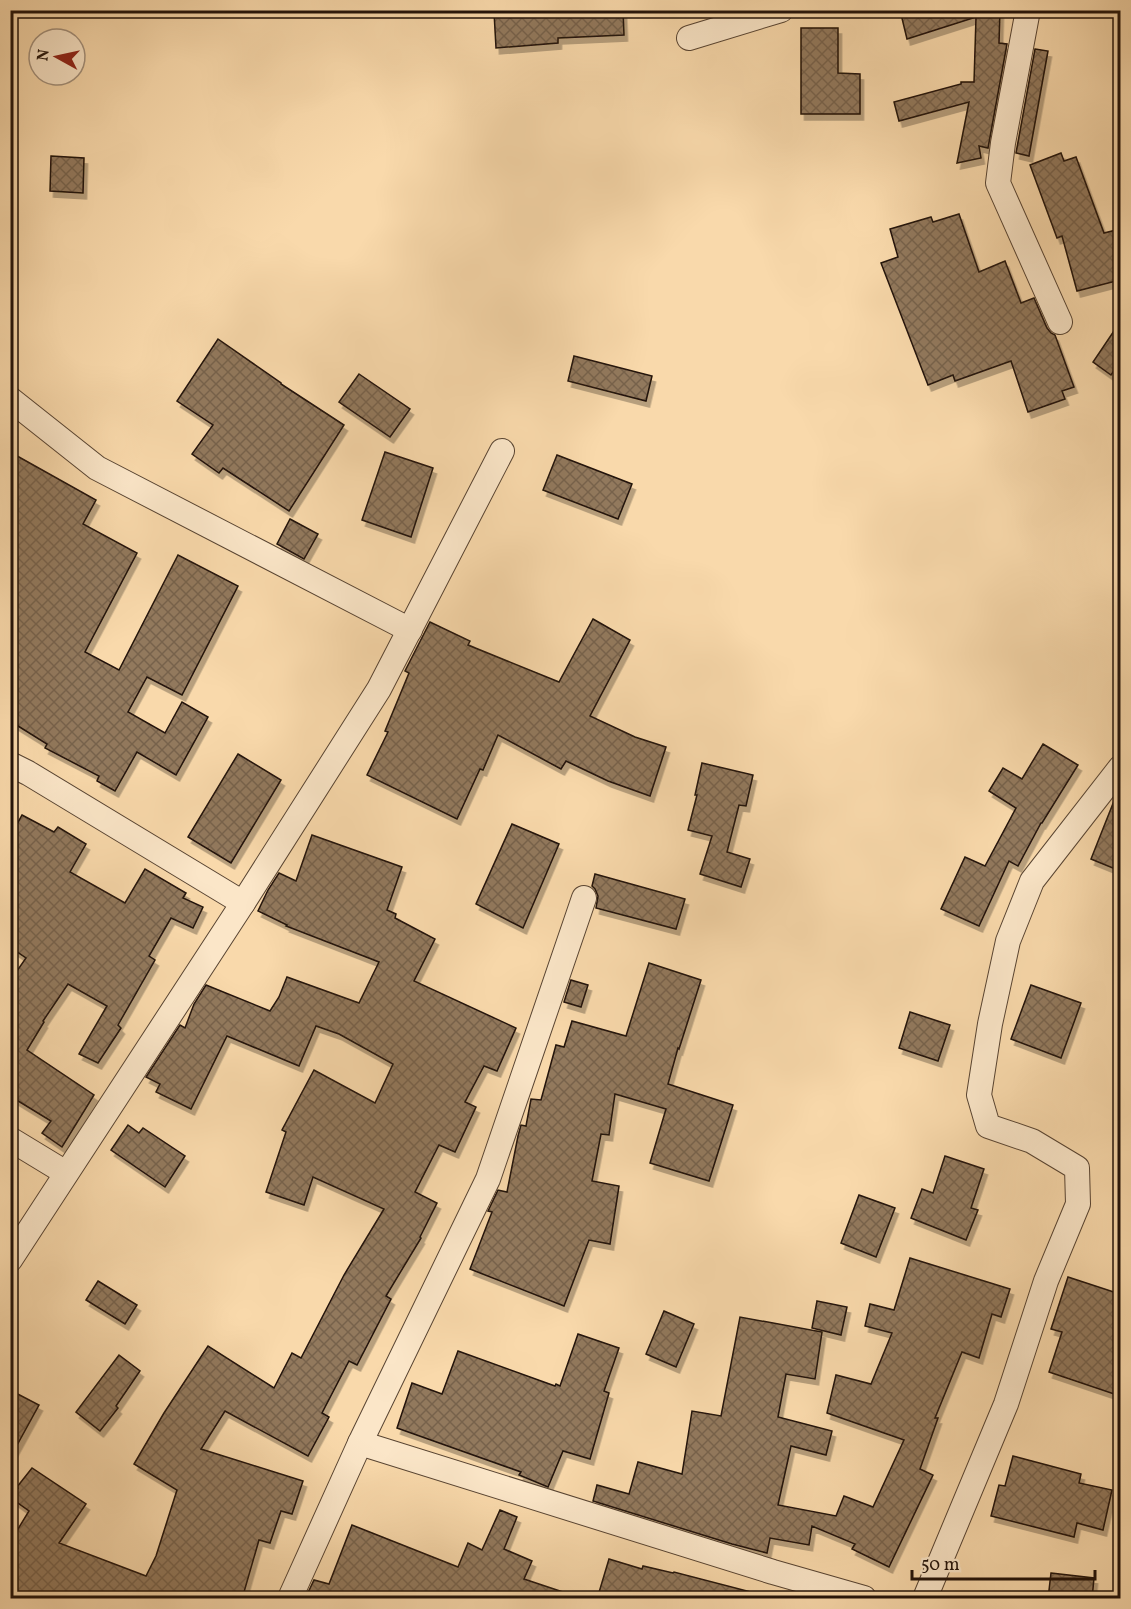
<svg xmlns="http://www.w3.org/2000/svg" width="1131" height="1609" font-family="Vollkorn,serif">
<defs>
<pattern id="building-cross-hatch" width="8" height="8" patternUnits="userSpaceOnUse" patternTransform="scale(1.5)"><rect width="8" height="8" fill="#92795d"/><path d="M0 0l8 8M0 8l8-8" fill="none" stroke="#77624b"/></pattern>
<filter id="shadow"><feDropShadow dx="3.5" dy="6" stdDeviation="0" flood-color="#0004"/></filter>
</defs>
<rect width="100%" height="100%" fill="#f9d9ab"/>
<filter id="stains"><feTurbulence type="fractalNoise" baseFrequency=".00333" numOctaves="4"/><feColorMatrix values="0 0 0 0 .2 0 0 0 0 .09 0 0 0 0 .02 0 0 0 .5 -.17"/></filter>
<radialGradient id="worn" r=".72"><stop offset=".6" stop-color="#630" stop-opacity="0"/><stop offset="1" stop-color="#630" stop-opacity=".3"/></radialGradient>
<g fill="url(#building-cross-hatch)" stroke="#221209" stroke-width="1.5" filter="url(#shadow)">
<polygon points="514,10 623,10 624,35 558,38 558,43 496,48 494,12"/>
<polygon points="900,10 1000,10 999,43 1007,44 988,148 979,146 981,158 957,163 969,102 899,121 894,102 961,84 961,82 974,82 976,17 907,39"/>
<polygon points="801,28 838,28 838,73 860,74 860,114 801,114"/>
<polygon points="1035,49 1048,51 1029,156 1016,153"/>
<polygon points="1061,153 1064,161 1076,157 1104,233 1120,229 1120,280 1077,291 1062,236 1057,238 1030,165"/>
<polygon points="51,156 84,158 83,193 50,191"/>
<polygon points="959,214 979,272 1005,261 1021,303 1034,298 1047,328 1051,333 1055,335 1074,387 1062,391 1065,399 1028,412 1011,361 955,381 953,375 928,385 881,263 898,257 890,229 931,217 933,222"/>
<polygon points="1120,322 1120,362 1111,375 1093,362"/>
<polygon points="218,339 281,383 281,384 344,425 289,511 223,468 219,473 192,454 213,425 177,401"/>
<polygon points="574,356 652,376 646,401 568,381"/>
<polygon points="359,374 410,409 390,437 339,402"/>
<polygon points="10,452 96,500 83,524 137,553 85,652 119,670 178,555 238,586 182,695 147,677 128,712 165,733 182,702 208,717 176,775 137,752 115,791 97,781 99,776 45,748 47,744 10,721"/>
<polygon points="385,452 433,468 411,537 362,520"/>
<polygon points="557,455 632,484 618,519 543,490"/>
<polygon points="290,519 318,534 304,559 277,544"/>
<polygon points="593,619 630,640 590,716 635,737 666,747 650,796 608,781 566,761 561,769 498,735 483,770 480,769 457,819 367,775 388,732 385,731 409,673 405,671 430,622 470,641 468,645 559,682"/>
<polygon points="1043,744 1078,765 1042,823 1041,823 1018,866 1009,861 979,926 941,909 965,857 985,866 1016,808 989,791 1003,768 1022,779"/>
<polygon points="238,754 281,780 231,863 188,837"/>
<polygon points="702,763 753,775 746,806 739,805 727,852 750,859 741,887 700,874 712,836 688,830 697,795 695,795"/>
<polygon points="1120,791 1120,871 1091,859 1116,796"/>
<polygon points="22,815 54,832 58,827 86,844 70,872 125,903 145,869 186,893 183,898 203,907 193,928 171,918 149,956 155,960 118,1025 121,1028 98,1063 79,1054 107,1006 68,984 43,1021 44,1022 27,1050 94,1095 62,1147 42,1133 51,1121 10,1096 10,981 26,958 10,947 10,837"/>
<polygon points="512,824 559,844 523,928 476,904"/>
<polygon points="312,835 402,867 387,910 396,914 395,918 435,939 414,981 516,1028 497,1071 484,1066 465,1102 476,1107 455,1152 439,1145 415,1192 437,1203 420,1237 421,1238 386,1296 391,1299 357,1365 349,1361 322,1413 329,1417 308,1456 225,1411 201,1449 303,1481 292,1514 281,1511 270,1543 259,1540 242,1599 10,1599 10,1542 29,1511 11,1498 18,1488 17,1487 32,1468 86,1504 59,1543 146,1576 156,1556 177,1490 134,1464 164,1413 208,1346 274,1388 292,1353 301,1358 344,1275 384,1209 313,1177 304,1205 266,1192 286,1132 282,1130 314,1070 375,1103 393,1064 339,1034 316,1026 299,1066 227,1036 191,1109 156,1092 160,1084 146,1077 180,1025 185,1028 194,1004 206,985 270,1011 279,997 287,977 359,1003 379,962 286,926 287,925 258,911 268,890 279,873 296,881"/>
<polygon points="595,874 685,899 676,929 596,908 598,896 595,889 592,886"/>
<polygon points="649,963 701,980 679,1049 678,1048 668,1084 733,1105 709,1181 650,1163 666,1109 615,1094 609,1135 601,1134 592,1181 619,1186 610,1244 589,1240 564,1306 470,1269 492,1212 488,1211 498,1190 507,1192 518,1136 521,1125 526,1126 531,1099 541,1100 556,1045 564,1047 572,1021 626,1036"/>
<polygon points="571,980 588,985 581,1007 564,1002"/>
<polygon points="1031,985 1081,1003 1061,1058 1011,1039"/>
<polygon points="910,1012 950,1025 938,1061 899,1048"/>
<polygon points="128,1125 139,1133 143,1128 185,1156 165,1187 111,1150"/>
<polygon points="945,1156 984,1169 971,1208 978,1210 966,1240 911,1218 922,1189 933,1193"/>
<polygon points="859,1195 895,1208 876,1257 841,1243"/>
<polygon points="910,1258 1010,1289 1001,1317 992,1314 979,1358 962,1352 935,1418 938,1418 920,1469 933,1475 889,1567 852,1549 855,1544 812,1526 809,1545 770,1538 767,1553 732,1544 593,1501 597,1485 629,1494 638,1462 682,1474 692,1411 721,1416 740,1317 822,1332 815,1379 786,1374 778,1417 832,1431 826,1455 791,1446 778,1505 836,1516 844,1496 873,1507 904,1440 827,1413 836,1375 871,1384 892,1333 865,1326 870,1304 894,1310"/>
<polygon points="1068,1277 1120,1294 1120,1396 1049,1372 1062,1332 1051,1329"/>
<polygon points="98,1281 137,1305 125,1324 86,1300"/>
<polygon points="817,1301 847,1307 841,1335 812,1328"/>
<polygon points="664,1311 694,1324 676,1367 646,1354"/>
<polygon points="578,1334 619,1348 604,1391 609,1393 590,1459 563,1451 548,1487 519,1475 521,1472 397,1428 412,1383 442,1394 458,1351 555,1386 556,1384 560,1386"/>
<polygon points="119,1355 140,1371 116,1406 118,1408 100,1431 76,1412"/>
<polygon points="10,1390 39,1405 10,1458"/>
<polygon points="1013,1456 1081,1474 1079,1483 1112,1490 1103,1530 1077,1523 1074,1537 991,1516 999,1485 1005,1486"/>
<polygon points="500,1510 517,1517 504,1549 532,1561 524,1579 572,1595 571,1599 305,1599 314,1580 329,1584 352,1525 458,1567 468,1543 482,1550"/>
<polygon points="609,1559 642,1569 643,1566 673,1573 674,1572 751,1592 750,1599 597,1599"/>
<polygon points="1051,1573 1094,1578 1092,1599 1048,1599"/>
</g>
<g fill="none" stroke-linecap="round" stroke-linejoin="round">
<defs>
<g id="minor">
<polyline points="1028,10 1003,143 998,183 1060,322"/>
<polyline points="689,38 781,10"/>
<polyline points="10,399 97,468 410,630"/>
<polyline points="10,764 28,773 243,903"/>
<polyline points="10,1139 66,1173"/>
<polyline points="10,1260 243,903 379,689 502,451"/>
<polyline points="360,1443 773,1572 864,1598"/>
<polyline points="290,1598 360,1443 488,1179 584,898"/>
<polyline points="925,1598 1006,1404 1046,1281 1078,1204 1077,1168 1032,1141 988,1126 979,1095 990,1024 1008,941 1032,881 1120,768"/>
</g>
</defs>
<use href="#minor" stroke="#584432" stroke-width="26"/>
<use href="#minor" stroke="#fbe6c8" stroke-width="24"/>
</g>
<rect width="1131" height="1609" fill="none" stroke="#f9d9ab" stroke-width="36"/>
<rect x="12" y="12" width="1107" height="1585" fill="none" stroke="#221209" stroke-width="3"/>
<rect x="18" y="18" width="1095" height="1573" fill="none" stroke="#221209" stroke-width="1.5"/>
<g transform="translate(57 57) rotate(278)"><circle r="28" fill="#fbe6c8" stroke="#a4917c" stroke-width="1.5"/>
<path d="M0-4.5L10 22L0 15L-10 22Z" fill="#8f2418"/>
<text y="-9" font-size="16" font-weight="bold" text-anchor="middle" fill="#221209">N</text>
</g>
<path d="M912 1570v9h183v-9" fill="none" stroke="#221209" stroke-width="3"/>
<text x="921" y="1570" font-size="18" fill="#221209" stroke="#fbe6c8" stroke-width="4.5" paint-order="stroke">50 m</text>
<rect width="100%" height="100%" filter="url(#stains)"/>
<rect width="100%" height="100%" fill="url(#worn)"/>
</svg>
